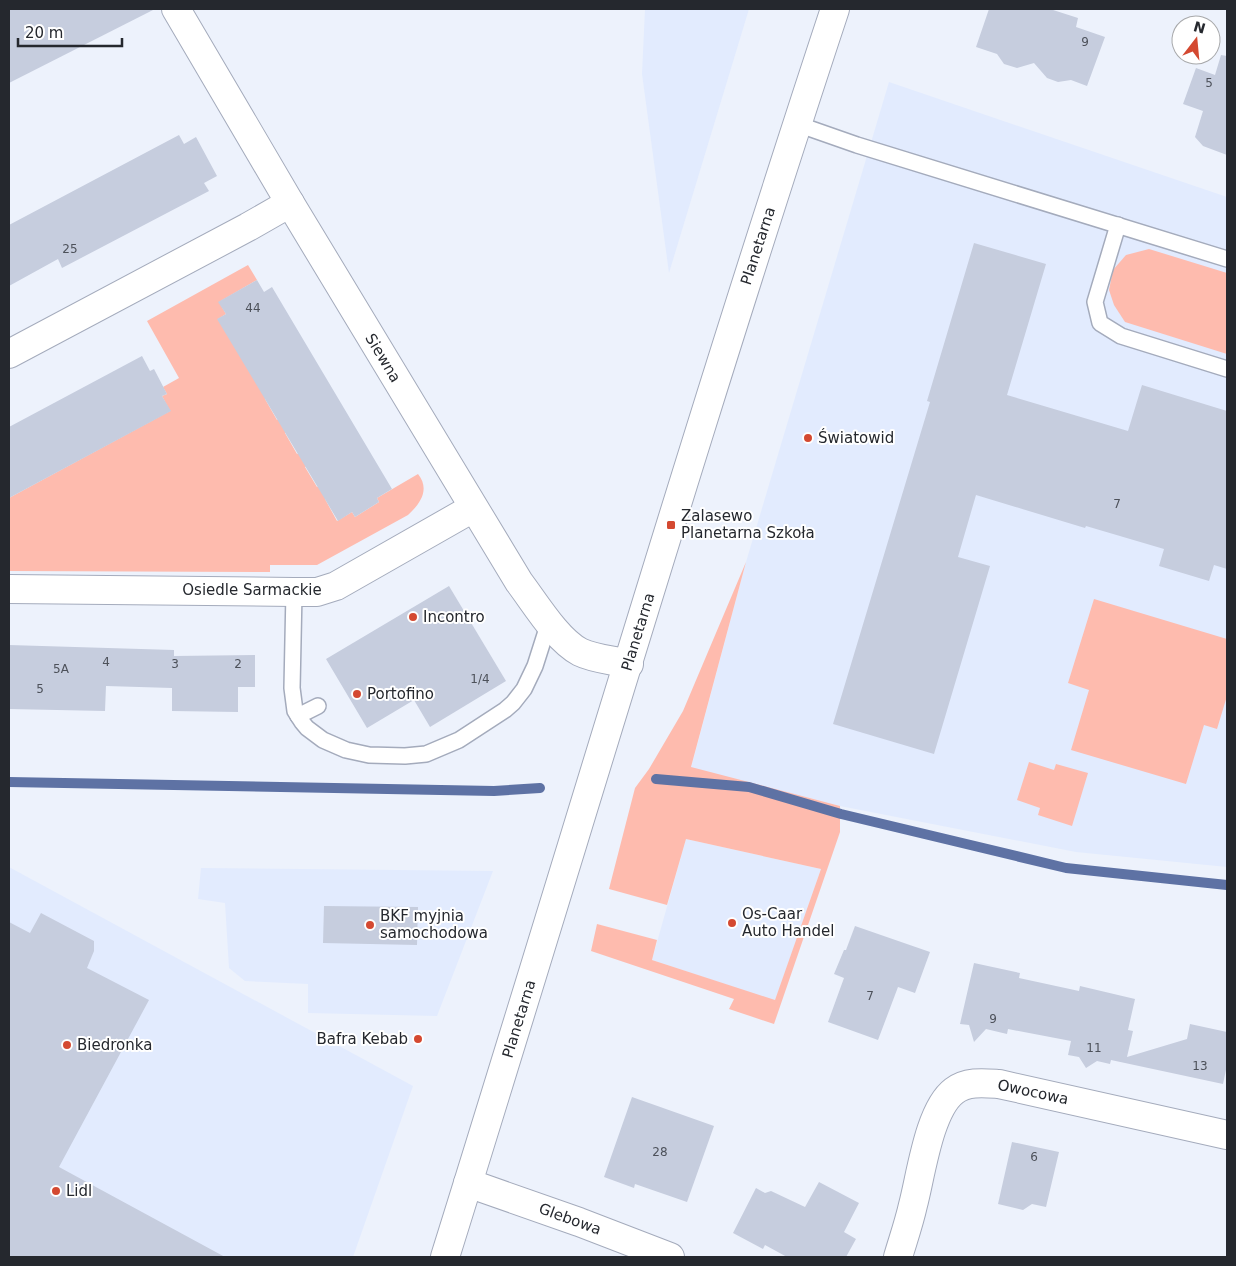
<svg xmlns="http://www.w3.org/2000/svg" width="1236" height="1266" font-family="'DejaVu Sans',sans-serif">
<rect width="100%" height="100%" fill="#edf2fc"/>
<g fill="#e2ebfe">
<polygon points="645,9 749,9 669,273 642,74"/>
<polygon points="889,82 1227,197 1227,867 1076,852 840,806 691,768 746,562"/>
<polygon points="686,839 821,869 775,1001 652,960"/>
<polygon points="9,867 413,1086 353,1257 9,1257"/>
<polygon points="201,868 493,871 437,1016 308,1013 308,984 245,981 229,968 225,903 198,899"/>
</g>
<g fill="#febbae">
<polygon points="1149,249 1227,273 1227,354 1125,322 1114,305 1109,290 1113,270 1126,255"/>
<path d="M248 265 257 280 219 302 226 314 218 319 273 394 265 399 277 420 285 416 293 428 285 433 297 454 306 450 313 462 305 467 317 487 326 483 325 499 337 521 352 512 355 517 379 502 377 498 418 474C430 489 421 503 408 515L317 565H270V572L9 571V498L170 411 162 396 167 394 163 387 179 378 147 321Z"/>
<polygon points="746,562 691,767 840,806 840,832 774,1024 729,1009 734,999 591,951 597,924 657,940 652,960 775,1000 821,869 686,839 667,905 609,889 635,788 649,769 683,711"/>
<polygon points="1094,599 1227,639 1227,696 1217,729 1204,725 1186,784 1071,750 1089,690 1068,683"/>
<polygon points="1029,762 1054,770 1056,764 1088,773 1072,826 1038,815 1040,808 1017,800"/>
</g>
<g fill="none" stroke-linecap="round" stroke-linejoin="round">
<g stroke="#5e72a4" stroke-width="10">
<polyline points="656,779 749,787 841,814 1066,868 1227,885"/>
<polyline points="9,782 494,791 540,788"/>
</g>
</g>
<g fill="#c6cdde">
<polygon points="9,9 155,9 9,83"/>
<polygon points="989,9 1050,9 1078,18 1076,27 1105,37 1087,86 1071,80 1058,82 1047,78 1034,63 1017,68 1004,64 997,54 976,47"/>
<polygon points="1221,55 1227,56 1227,155 1203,146 1195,137 1203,111 1183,104 1196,68 1215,75"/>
<polygon points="179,135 184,144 196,137 217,176 204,183 209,191 62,268 58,259 9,286 9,225"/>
<polygon points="974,243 1046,264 1007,395 1128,431 1142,385 1227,411 1227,569 1214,565 1209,581 1159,566 1164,549 1086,526 1085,528 976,495 958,557 990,566 934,754 833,724 930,402 927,401"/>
<polygon points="257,280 264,292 272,287 392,489 377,498 379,502 355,517 352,512 338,521 217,319 226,314 218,302"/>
<polygon points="142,356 150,371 154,369 167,394 162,396 171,411 9,498 9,427"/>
<polygon points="449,586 506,681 430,727 414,700 367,728 326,659"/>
<polygon points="9,645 174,650 174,656 255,655 255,687 238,687 238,712 172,711 172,688 106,686 105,711 9,709"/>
<polygon points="324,906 418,907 417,945 323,943"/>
<polygon points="41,913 94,941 94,951 87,968 149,1000 59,1167 225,1257 9,1257 9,922 30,933"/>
<polygon points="855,926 930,952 915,993 898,987 878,1040 828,1022 844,978 834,974 844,950 846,950"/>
<polygon points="974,963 1020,973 1019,978 1079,991 1080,986 1135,999 1128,1030 1133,1031 1127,1057 1187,1039 1190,1024 1227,1032 1227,1065 1223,1084 1111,1060 1110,1064 1097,1061 1086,1068 1079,1057 1068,1055 1071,1041 1008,1029 1007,1034 986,1029 974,1042 969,1025 960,1024"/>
<polygon points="632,1097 714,1126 687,1202 635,1184 634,1188 604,1177"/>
<polygon points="1012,1142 1059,1152 1046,1207 1032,1204 1023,1210 998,1204"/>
<polygon points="819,1182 859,1203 844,1232 856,1239 846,1257 787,1257 765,1245 763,1249 733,1233 756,1188 765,1193 771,1191 805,1207"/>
</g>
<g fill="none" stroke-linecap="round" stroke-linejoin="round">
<defs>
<g id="lane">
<polyline points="797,124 857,145 1227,259"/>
<polyline points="1118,225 1095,302 1100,323 1121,336 1227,369"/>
<polyline points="294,592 292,688 295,711 302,722 307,728 323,740 346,750 369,755 405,756 426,754 459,740 505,710 513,703 524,689 535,666 549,622"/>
<polyline points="298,716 318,706"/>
</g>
<g id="street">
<path d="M176 9 290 203 519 582C535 603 557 640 580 652 594 659 613 660 629 664"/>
<polyline points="9,354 248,227 290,203"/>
<polyline points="9,589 294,592 317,592 336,586 473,508"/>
<polyline points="468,1183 579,1222 670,1257"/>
<path d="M898 1257C903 1240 909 1223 913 1205 921 1175 929 1110 954 1091 967 1081 984 1083 999 1084L1227 1135"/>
</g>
<path id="secondary" d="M445 1257C575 841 698 423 835 9"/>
</defs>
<use href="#lane" stroke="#a4abbc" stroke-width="18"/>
<use href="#street" stroke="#a4abbc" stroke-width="30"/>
<use href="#secondary" stroke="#a4abbc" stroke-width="30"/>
<use href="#lane" stroke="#fff" stroke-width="15"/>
<use href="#street" stroke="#fff" stroke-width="28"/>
<use href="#secondary" stroke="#fff" stroke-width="28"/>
</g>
<g fill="#d44931" stroke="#fff" stroke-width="2">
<circle cx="808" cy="438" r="5"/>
<rect x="666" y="520" width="10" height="10" rx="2.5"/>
<circle cx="413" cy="617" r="5"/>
<circle cx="357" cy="694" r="5"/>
<circle cx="732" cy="923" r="5"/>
<circle cx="370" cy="925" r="5"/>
<circle cx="418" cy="1039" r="5"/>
<circle cx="67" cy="1045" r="5"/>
<circle cx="56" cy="1191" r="5"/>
</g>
<g text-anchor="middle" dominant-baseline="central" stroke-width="4" stroke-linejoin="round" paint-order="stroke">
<g font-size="12" fill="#4d515a">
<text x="1085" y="42">9</text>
<text x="1209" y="83">5</text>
<text x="70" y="249">25</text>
<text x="253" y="308">44</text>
<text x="1117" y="504">7</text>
<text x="106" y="662">4</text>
<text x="175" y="664">3</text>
<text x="238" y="664">2</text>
<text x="61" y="669">5A</text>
<text x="480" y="679">1/4</text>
<text x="40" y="689">5</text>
<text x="870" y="996">7</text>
<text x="993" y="1019">9</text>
<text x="1094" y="1048">11</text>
<text x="1200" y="1066">13</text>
<text x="660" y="1152">28</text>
<text x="1034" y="1157">6</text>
</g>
<g font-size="15" fill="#25282e" stroke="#fff">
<text transform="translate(758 246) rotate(-72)">Planetarna</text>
<text transform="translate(383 358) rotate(59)">Siewna</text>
<text x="252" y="590">Osiedle Sarmackie</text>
<text transform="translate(638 632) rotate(-73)">Planetarna</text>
<text transform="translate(519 1019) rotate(-73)">Planetarna</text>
<text transform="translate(1033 1092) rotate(12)">Owocowa</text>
<text transform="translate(570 1219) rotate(20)">Glebowa</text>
</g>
<g font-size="15" fill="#25282e" stroke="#fff" text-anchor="start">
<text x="818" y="438">Światowid</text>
<text x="681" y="516">Zalasewo<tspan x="681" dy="17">Planetarna Szkoła</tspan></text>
<text x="423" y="617">Incontro</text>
<text x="367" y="694">Portofino</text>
<text x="742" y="914">Os-Caar<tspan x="742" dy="17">Auto Handel</tspan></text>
<text x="380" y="916">BKF myjnia<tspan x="380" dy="17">samochodowa</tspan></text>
<text x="408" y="1039" text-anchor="end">Bafra Kebab</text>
<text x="77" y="1045">Biedronka</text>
<text x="66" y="1191">Lidl</text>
</g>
</g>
<rect width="1236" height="1266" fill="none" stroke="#25282e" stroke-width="20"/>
<g transform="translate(1196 40) rotate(16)"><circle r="24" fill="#ffffff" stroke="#a8a9ab"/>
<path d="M0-4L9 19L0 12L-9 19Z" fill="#d44931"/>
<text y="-8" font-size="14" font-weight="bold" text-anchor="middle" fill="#25282e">N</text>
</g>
<path d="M18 38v8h104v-8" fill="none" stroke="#25282e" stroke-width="2.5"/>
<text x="25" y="38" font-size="15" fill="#25282e" stroke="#ffffff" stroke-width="4" paint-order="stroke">20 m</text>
</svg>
